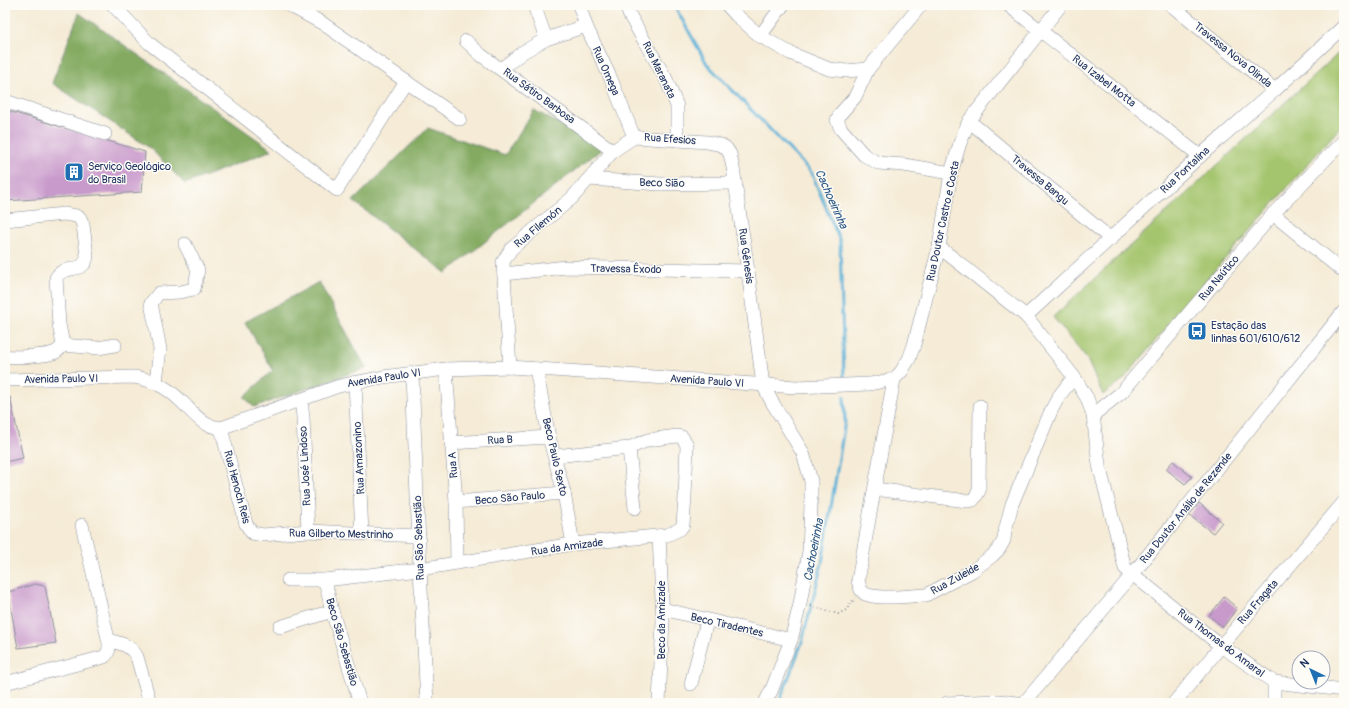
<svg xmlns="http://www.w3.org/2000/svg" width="1349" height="708" font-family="Pangolin,sans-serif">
<rect width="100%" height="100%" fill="#fdfcf7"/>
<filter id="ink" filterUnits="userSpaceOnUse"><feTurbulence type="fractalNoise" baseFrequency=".025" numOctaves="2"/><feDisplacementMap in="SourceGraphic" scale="8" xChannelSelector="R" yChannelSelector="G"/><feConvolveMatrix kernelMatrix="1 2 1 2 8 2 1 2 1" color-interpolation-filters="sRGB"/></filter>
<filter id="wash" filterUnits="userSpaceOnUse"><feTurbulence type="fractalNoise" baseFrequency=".012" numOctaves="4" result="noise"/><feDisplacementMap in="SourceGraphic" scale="16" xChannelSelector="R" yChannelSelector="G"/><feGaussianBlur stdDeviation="0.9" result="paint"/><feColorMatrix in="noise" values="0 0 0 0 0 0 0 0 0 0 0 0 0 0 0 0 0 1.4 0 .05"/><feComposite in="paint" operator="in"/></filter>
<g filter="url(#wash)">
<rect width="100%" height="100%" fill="#f5ebd6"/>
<polygon fill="#a4c56d" stroke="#607a66" points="1344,48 1344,123 1189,300 1124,379 1103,395 1086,357 1053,317"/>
<g fill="#83aa60" stroke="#4f6c5f">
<polygon points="79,13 272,150 185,184 150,148 52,83"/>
<polygon points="534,110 603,148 446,273 353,201 428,128 505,155"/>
<polygon points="319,282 366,368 254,407 244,397 273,370 245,322"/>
</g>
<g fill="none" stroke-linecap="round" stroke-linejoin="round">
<g stroke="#5ab0d7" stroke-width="3">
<polyline points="674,5 707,64 811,172 840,241 844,377"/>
<polyline points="779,703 802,642 822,563 845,421 844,396"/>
</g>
</g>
<g id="blocks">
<g fill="#c899cb">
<polygon points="5,110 145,152 142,192 5,201"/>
<polygon points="10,397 23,458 5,462 5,398"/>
<polygon points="1173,461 1192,477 1185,484 1166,469"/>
<polygon points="1199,503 1222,522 1213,533 1189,515"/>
<polygon points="35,584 45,586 56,643 18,648 8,592"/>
<polygon points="1224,597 1237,608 1223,627 1209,616"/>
</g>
</g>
</g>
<g filter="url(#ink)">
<use href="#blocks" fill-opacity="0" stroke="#888d9a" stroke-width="1"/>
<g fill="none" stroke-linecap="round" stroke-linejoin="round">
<defs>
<g id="minor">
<polyline points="113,5 149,43 337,190 406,81"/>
<polyline points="289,5 322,23 460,119"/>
<polyline points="534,5 546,39"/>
<polyline points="579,5 586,26 611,79 634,137"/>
<polyline points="626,5 629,14 666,79 677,106 677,140"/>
<polyline points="727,5 736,15 760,36 790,53 829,69 846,71 868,69"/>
<polyline points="921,5 868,69 855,97 840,114 837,120 841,129 864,155 878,163 904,165 951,173"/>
<polyline points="1008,5 1200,156"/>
<polyline points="1171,5 1275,90"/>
<polyline points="760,36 783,5"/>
<polyline points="466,41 481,55 613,151"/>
<polyline points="501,69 523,52 546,39 586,26"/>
<polyline points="5,101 105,134"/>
<polyline points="969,121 1111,239"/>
<polyline points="589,179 660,184 735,183"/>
<polyline points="1273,214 1344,272"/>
<path d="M5 220 64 214 76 216 80 218 83 225 87 256C85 275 64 263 56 278L59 324 63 345C61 348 59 350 56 352 47 356 14 358 5 356"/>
<polyline points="939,247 1026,316 1074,377 1087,398 1093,415 1099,465 1125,568 1221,646 1274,682 1344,690"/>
<polyline points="504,274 566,267 748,271"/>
<polyline points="1026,316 1200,156 1275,90 1344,26"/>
<polyline points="63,345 98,348 115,345"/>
<polyline points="510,367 503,262 511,249 572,198 613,151 634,137 707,142 721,145 726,148 730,154 733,168 748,271 763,385 772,402 803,453 811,481 811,505 809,551 800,604 791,640 772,689 765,703"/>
<polyline points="446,369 456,502 457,562"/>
<polyline points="536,369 549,437 564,493 573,544"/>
<polyline points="412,374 420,569 427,703"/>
<polyline points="894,379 858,581 861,590 865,594 872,596 882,597 897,597 926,595 972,571 992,556 999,549 1004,540 1005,531 1012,504 1051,411 1059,396 1074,377"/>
<path d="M5 380 134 377C158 381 171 390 187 407 193 413 199 420 206 424 210 426 216 427 221 428L339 386 383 377 446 369 510 367 796 387 870 384 894 379 901 372 909 359 914 345 939 247 951 173 960 143 969 121 1061 5"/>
<polyline points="156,382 160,349 151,303 159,293 180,292 194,289 198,270 185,244"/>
<polyline points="355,382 362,534"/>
<polyline points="301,400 303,417 308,531"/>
<polyline points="1093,415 1122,392 1273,214 1344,140"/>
<polyline points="221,428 246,524 252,533 263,535 308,531 419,536"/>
<polyline points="451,443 549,437"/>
<polyline points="629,448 635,508"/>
<polyline points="875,489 967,501 973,500 976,496 979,491 980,406"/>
<polyline points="456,502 564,493"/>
<polyline points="659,536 663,621 659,703"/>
<polyline points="288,580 325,580 420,569 573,544 667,535 680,529 683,525 685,497 687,445 682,437 677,436 648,440 629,448 555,456"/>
<polyline points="325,580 332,611 360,703"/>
<polyline points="663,609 791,640"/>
<polyline points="280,627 332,611"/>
<path d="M109 640C121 644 131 645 137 657L150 703"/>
<polyline points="1274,682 1274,703"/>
<path d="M5 683 104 657C109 653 109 649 109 643L82 525"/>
<polyline points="691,684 707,621"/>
<polyline points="947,703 998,701 1017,703"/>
<polyline points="1024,703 1132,575 1344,311"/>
<polyline points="1174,703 1221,646 1344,502"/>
</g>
</defs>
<use href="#minor" stroke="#888d9a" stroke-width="14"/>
<polyline stroke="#888d9a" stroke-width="2" stroke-dasharray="1 3" stroke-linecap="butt" points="811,606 838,614 846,610 855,598"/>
<use href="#minor" stroke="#fff" stroke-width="13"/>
</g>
</g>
<defs>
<symbol id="building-square" viewBox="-11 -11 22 22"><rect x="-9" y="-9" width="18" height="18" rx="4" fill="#1f6fb2" stroke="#fdfcf7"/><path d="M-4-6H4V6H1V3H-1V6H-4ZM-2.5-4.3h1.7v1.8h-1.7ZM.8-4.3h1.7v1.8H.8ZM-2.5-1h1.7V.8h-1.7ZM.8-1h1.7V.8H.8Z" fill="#fff"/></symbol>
<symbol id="bus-square" viewBox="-11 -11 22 22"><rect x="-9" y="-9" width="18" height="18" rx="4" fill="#1f6fb2" stroke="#fdfcf7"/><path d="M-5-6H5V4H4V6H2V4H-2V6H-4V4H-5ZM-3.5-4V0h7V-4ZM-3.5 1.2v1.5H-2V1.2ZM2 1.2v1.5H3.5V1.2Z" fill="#fff"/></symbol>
</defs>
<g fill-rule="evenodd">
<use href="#building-square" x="63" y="161" width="22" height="22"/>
<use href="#bus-square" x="1186" y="320" width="22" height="22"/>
</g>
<g text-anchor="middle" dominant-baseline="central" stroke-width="3" stroke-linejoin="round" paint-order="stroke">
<g font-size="11" fill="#1b2f5e" stroke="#fdfcf7">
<text transform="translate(1233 55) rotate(39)">Travessa Nova Olinda</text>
<text transform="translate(659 70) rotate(64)">Rua Maranata</text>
<text transform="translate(606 71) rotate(66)">Rua Omega</text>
<text transform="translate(1104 81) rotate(38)">Rua Izabel Motta</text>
<text transform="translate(539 96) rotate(36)">Rua Sátiro Barbosa</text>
<text transform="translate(670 139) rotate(4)">Rua Efesios</text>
<text transform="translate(1185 170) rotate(-43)">Rua Pontalina</text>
<text transform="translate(1040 180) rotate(40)">Travessa Bangu</text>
<text transform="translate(662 183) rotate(1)">Beco Sião</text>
<text transform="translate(943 221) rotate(-78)">Rua Doutor Castro e Costa</text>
<text transform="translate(538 227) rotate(-40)">Rua Filemón</text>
<text transform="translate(746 256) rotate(82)">Rua Gênesis</text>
<text transform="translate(626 269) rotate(1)">Travessa Êxodo</text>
<text transform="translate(1219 278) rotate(-50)">Rua Naútico</text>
<text transform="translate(384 378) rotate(-9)">Avenida Paulo VI</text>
<text transform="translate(61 379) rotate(-1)">Avenida Paulo VI</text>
<text transform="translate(707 381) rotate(4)">Avenida Paulo VI</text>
<text transform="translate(500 440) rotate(-3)">Rua B</text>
<text transform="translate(555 457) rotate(77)">Beco Paulo Sexto</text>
<text transform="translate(359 458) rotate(-93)">Rua Amazonino</text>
<text transform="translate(453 465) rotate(-94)">Rua A</text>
<text transform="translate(305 466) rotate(-93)">Rua José Lindoso</text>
<text transform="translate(237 487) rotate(75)">Rua Henoch Reis</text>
<text transform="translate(510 498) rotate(-5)">Beco São Paulo</text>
<text transform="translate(1186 508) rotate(-51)">Rua Doutor Análio de Rezende</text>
<text transform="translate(341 534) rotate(1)">Rua Gilberto Mestrinho</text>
<text transform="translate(419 538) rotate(-92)">Rua São Sebastião</text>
<text transform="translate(567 547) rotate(-8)">Rua da Amizade</text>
<text transform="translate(955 579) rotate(-29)">Rua Zuleide</text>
<text transform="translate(1258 602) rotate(-49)">Rua Fragata</text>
<text transform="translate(661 620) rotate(-90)">Beco da Amizade</text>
<text transform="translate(727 625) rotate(13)">Beco Tiradentes</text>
<text transform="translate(342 642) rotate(74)">Beco São Sebastião</text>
<text transform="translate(1221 643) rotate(37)">Rua Thomas do Amaral</text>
</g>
<g font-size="11" fill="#1b2f5e" stroke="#fdfcf7" text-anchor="start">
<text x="88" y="166">Serviço Geológico<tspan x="88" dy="13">do Brasil</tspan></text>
<text x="1211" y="325">Estação das<tspan x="1211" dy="13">linhas 601/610/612</tspan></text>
</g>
<g font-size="12" font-style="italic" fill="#315c88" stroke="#fdfcf7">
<text transform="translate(831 199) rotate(66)">Cachoeirinha</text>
<text transform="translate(814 550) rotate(-79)">Cachoeirinha</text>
</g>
</g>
<rect width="1349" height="708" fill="none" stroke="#fdfcf7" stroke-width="20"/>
<g transform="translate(1311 670) rotate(317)"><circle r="19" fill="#fdfcf7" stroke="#a3aaba"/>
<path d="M0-3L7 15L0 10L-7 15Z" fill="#1f6fb2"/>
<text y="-6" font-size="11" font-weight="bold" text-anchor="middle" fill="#1b2f5e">N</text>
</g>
</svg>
